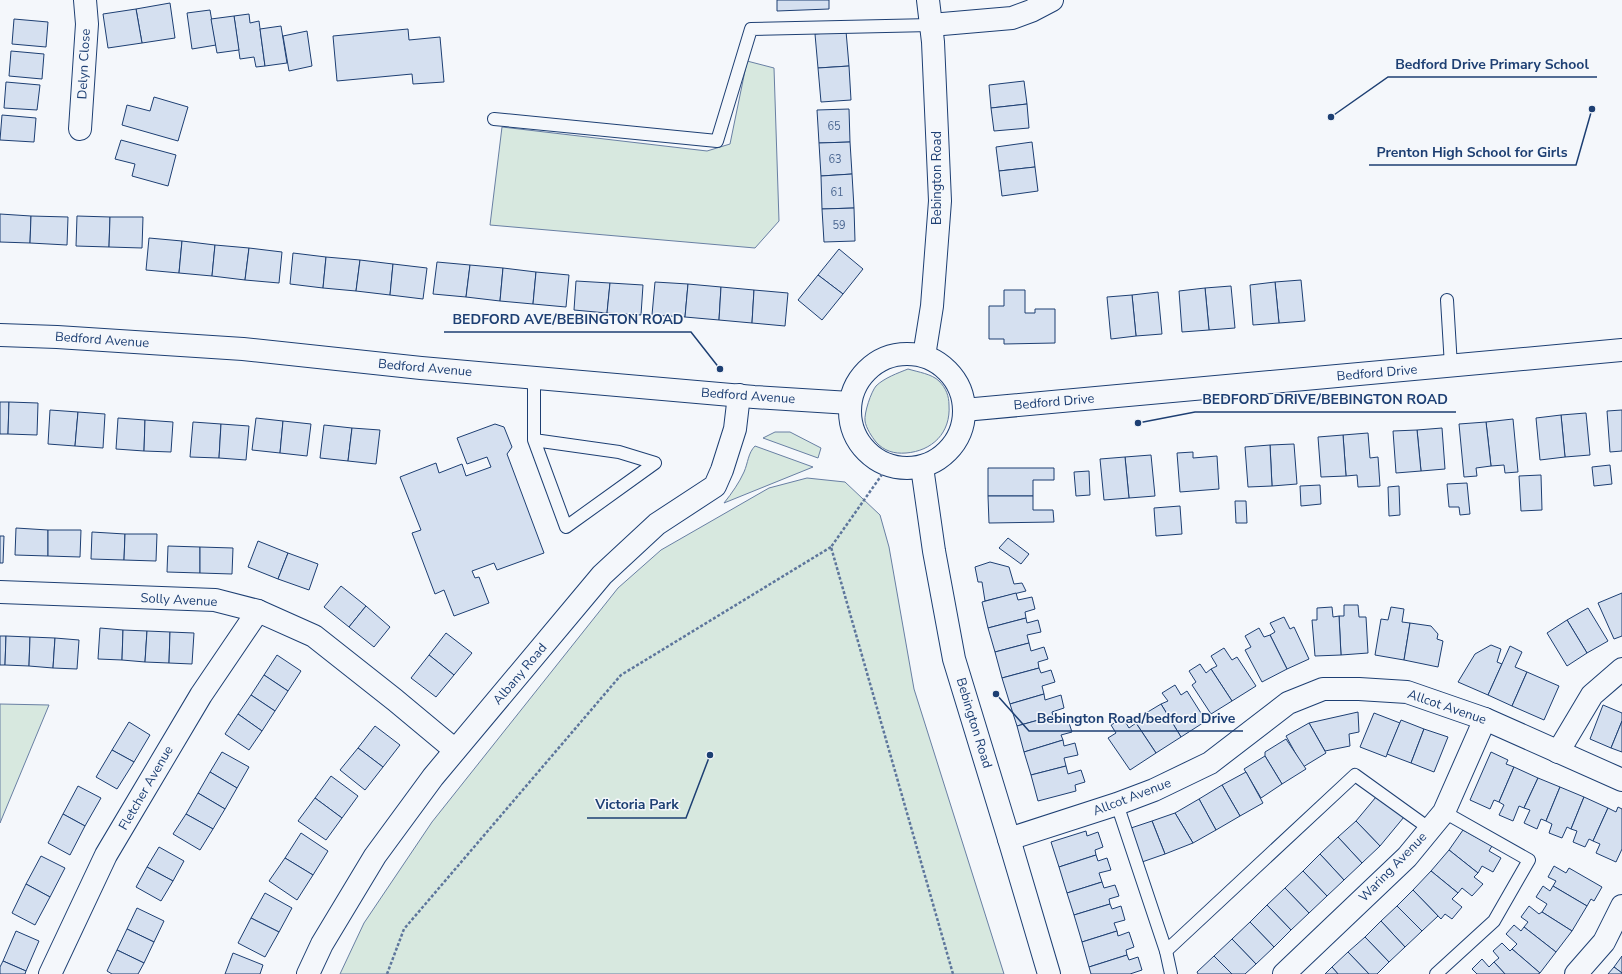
<svg xmlns="http://www.w3.org/2000/svg" width="1622" height="974" font-family="'Nunito Sans',sans-serif">
<rect width="100%" height="100%" fill="#f4f7fb"/>
<g fill="#d7e8df" stroke="#687fa3">
<polygon points="747,61 774,68 779,221 755,248 490,225 502,127 707,151 730,144"/>
<path d="M908 369C918 372 932 374 939 381 946 388 949 396 949 405 951 433 932 451 906 453 894 454 884 451 876 442 872 437 866 428 865 421 864 413 871 392 876 386 884 378 898 373 908 369Z"/>
<polygon points="775,432 790,432 821,448 818,458 763,438"/>
<path d="M755 446 813 467 724 503C732 493 739 483 744 472 748 463 748 453 755 446Z"/>
<polygon points="807,478 845,482 880,515 889,547 914,689 1004,974 340,974 364,923 432,822 618,588 661,550 769,488"/>
<polygon points="0,704 49,705 0,823"/>
</g>
<g fill="#d5e0f0" stroke="#1d3f73">
<polygon points="777,0 829,0 829,9 777,11"/>
<polygon points="170,3 175,38 142,43 136,9"/>
<polygon points="136,9 142,43 108,48 103,14"/>
<polygon points="210,10 216,45 192,49 187,13"/>
<polygon points="249,14 250,23 259,21 265,66 256,67 254,57 240,59 234,16"/>
<polygon points="234,16 239,50 217,53 211,19"/>
<polygon points="14,19 48,22 46,47 12,44"/>
<polygon points="281,26 287,63 265,66 260,29"/>
<polygon points="408,29 409,40 440,37 444,82 413,84 412,74 337,81 333,36"/>
<polygon points="307,31 312,66 289,71 283,36"/>
<polygon points="846,31 849,66 818,68 815,34"/>
<polygon points="11,51 44,54 42,79 9,76"/>
<polygon points="849,66 851,100 821,102 818,68"/>
<polygon points="1024,81 1027,104 991,108 989,85"/>
<polygon points="6,82 40,85 37,110 4,108"/>
<polygon points="154,97 188,107 178,141 122,125 127,105 150,111"/>
<polygon points="1027,104 1029,128 994,131 991,108"/>
<polygon points="849,109 850,142 819,143 817,110"/>
<polygon points="2,115 36,118 34,142 0,140"/>
<polygon points="121,140 176,155 168,186 132,176 135,164 115,159"/>
<polygon points="850,142 852,174 821,176 819,143"/>
<polygon points="1032,142 1035,167 999,171 996,147"/>
<polygon points="1035,167 1038,191 1002,196 999,171"/>
<polygon points="852,174 854,208 822,209 821,176"/>
<polygon points="854,208 855,241 824,242 822,209"/>
<polygon points="0,214 31,216 30,243 0,242"/>
<polygon points="31,216 68,217 67,245 30,243"/>
<polygon points="77,216 110,217 109,247 76,246"/>
<polygon points="110,217 143,217 142,248 109,247"/>
<polygon points="149,238 182,241 179,273 146,270"/>
<polygon points="182,241 215,245 212,276 179,273"/>
<polygon points="215,245 249,248 245,280 212,276"/>
<polygon points="249,248 282,252 279,283 245,280"/>
<polygon points="839,249 863,269 843,294 818,275"/>
<polygon points="293,253 326,257 323,288 290,284"/>
<polygon points="326,257 360,260 356,291 323,288"/>
<polygon points="360,260 393,264 390,295 356,291"/>
<polygon points="437,262 470,265 466,297 433,294"/>
<polygon points="393,264 427,268 423,299 390,295"/>
<polygon points="470,265 503,268 500,301 466,297"/>
<polygon points="503,268 536,272 533,304 500,301"/>
<polygon points="536,272 569,275 566,307 533,304"/>
<polygon points="818,275 843,294 822,320 798,300"/>
<polygon points="1301,280 1305,321 1279,323 1275,282"/>
<polygon points="576,281 610,283 607,313 574,310"/>
<polygon points="655,282 688,284 685,317 652,315"/>
<polygon points="1275,282 1279,323 1253,325 1250,285"/>
<polygon points="610,283 643,285 641,315 607,313"/>
<polygon points="688,284 721,287 719,320 685,317"/>
<polygon points="1231,286 1235,328 1209,330 1205,288"/>
<polygon points="721,287 754,290 752,323 719,320"/>
<polygon points="1205,288 1209,330 1182,332 1179,291"/>
<polygon points="754,290 788,293 785,326 752,323"/>
<polygon points="1004,290 1025,290 1025,313 1035,313 1035,309 1055,309 1055,343 1004,344 1004,339 989,339 989,306 1004,306"/>
<polygon points="1158,292 1162,334 1136,336 1132,295"/>
<polygon points="1132,295 1136,336 1111,339 1107,297"/>
<polygon points="0,402 9,402 8,434 0,434"/>
<polygon points="9,402 38,403 37,435 8,434"/>
<polygon points="50,410 78,412 75,446 48,444"/>
<polygon points="1622,410 1622,451 1610,452 1607,411"/>
<polygon points="78,412 105,414 103,448 75,446"/>
<polygon points="1586,413 1590,455 1565,457 1561,415"/>
<polygon points="1561,415 1565,457 1540,460 1536,418"/>
<polygon points="118,418 145,420 144,451 116,449"/>
<polygon points="256,418 283,421 280,453 252,450"/>
<polygon points="1513,419 1518,472 1505,473 1504,465 1491,466 1486,422"/>
<polygon points="145,420 173,422 171,452 144,451"/>
<polygon points="283,421 311,424 307,456 280,453"/>
<polygon points="193,422 221,424 219,458 190,457"/>
<polygon points="1486,422 1491,466 1476,468 1477,476 1464,477 1459,424"/>
<polygon points="221,424 249,426 246,460 219,458"/>
<polygon points="495,424 504,427 512,447 507,454 544,553 497,570 494,563 472,571 475,578 479,577 489,603 454,616 444,590 435,594 412,533 421,530 400,477 436,463 439,473 462,464 466,476 491,467 487,457 467,464 457,438"/>
<polygon points="324,425 352,428 348,461 320,458"/>
<polygon points="352,428 380,430 376,464 348,461"/>
<polygon points="1442,428 1445,469 1421,471 1417,430"/>
<polygon points="1417,430 1421,471 1396,473 1393,431"/>
<polygon points="1368,433 1370,458 1378,457 1380,486 1358,487 1357,475 1346,476 1343,435"/>
<polygon points="1343,435 1346,476 1321,477 1318,437"/>
<polygon points="1294,444 1297,484 1272,486 1270,445"/>
<polygon points="1270,445 1272,486 1248,487 1245,447"/>
<polygon points="1193,452 1193,458 1217,456 1219,489 1180,492 1177,453"/>
<polygon points="1151,455 1155,496 1129,498 1125,457"/>
<polygon points="1125,457 1129,498 1104,500 1100,459"/>
<polygon points="1610,465 1612,484 1594,486 1592,467"/>
<polygon points="988,468 1054,468 1054,480 1033,480 1033,496 988,496"/>
<polygon points="1089,471 1090,495 1076,496 1074,472"/>
<polygon points="1541,475 1542,510 1521,511 1519,476"/>
<polygon points="1467,483 1470,514 1460,515 1459,507 1449,507 1447,484"/>
<polygon points="1320,485 1321,504 1301,506 1300,486"/>
<polygon points="1399,486 1400,515 1389,516 1388,487"/>
<polygon points="988,496 1033,496 1033,510 1053,510 1054,522 989,523"/>
<polygon points="1235,501 1246,501 1247,523 1236,523"/>
<polygon points="1180,506 1182,534 1156,536 1154,508"/>
<polygon points="16,528 48,530 48,556 15,555"/>
<polygon points="48,530 81,530 80,557 48,556"/>
<polygon points="92,532 125,534 124,560 91,559"/>
<polygon points="125,534 157,534 156,561 124,560"/>
<polygon points="0,536 4,536 3,563 0,563"/>
<polygon points="1008,538 1029,554 1021,564 999,548"/>
<polygon points="258,541 288,553 278,579 248,567"/>
<polygon points="168,546 200,547 200,573 167,572"/>
<polygon points="200,547 233,548 232,574 200,573"/>
<polygon points="288,553 318,564 309,590 278,579"/>
<polygon points="990,562 1009,567 1014,584 1022,583 1026,591 985,601 982,582 978,582 975,567"/>
<polygon points="341,586 366,606 349,627 324,607"/>
<polygon points="1016,593 1018,600 1032,597 1035,609 1025,612 1026,618 988,628 982,602"/>
<polygon points="1622,593 1622,636 1614,639 1598,603"/>
<polygon points="1344,605 1358,605 1359,617 1366,617 1368,653 1341,655 1339,616 1344,616"/>
<polygon points="366,606 390,627 374,647 349,627"/>
<polygon points="1332,607 1333,617 1339,616 1341,655 1315,656 1312,620 1317,620 1317,608"/>
<polygon points="1391,607 1404,609 1402,622 1410,623 1404,660 1375,655 1381,619 1388,620"/>
<polygon points="1588,608 1608,641 1587,653 1567,620"/>
<polygon points="1284,617 1290,629 1294,627 1309,659 1287,669 1270,635 1275,632 1270,623"/>
<polygon points="1026,618 1027,623 1038,620 1041,632 1027,635 1029,643 995,652 988,628"/>
<polygon points="1567,620 1587,653 1567,666 1547,633"/>
<polygon points="1410,623 1431,626 1438,634 1437,639 1443,641 1438,667 1404,660"/>
<polygon points="100,628 123,630 122,660 98,659"/>
<polygon points="1259,628 1264,637 1270,635 1287,669 1262,682 1245,650 1251,647 1245,636"/>
<polygon points="123,630 147,631 145,662 122,660"/>
<polygon points="147,631 170,632 169,663 145,662"/>
<polygon points="170,632 194,633 192,664 169,663"/>
<polygon points="446,633 472,653 454,675 429,655"/>
<polygon points="0,636 6,636 5,665 0,665"/>
<polygon points="6,636 30,637 29,666 5,665"/>
<polygon points="30,637 55,638 53,668 29,666"/>
<polygon points="55,638 79,640 77,669 53,668"/>
<polygon points="1029,643 1031,651 1044,647 1048,659 1038,662 1039,668 1002,678 995,652"/>
<polygon points="1491,645 1501,649 1497,662 1502,664 1488,695 1458,682 1475,654"/>
<polygon points="1510,646 1522,652 1515,667 1527,672 1512,706 1488,695"/>
<polygon points="1224,648 1232,660 1237,657 1256,686 1232,701 1211,669 1217,666 1211,656"/>
<polygon points="277,655 301,671 288,691 264,675"/>
<polygon points="429,655 454,675 436,697 411,678"/>
<polygon points="1200,664 1206,673 1211,669 1232,701 1211,714 1192,685 1196,682 1189,671"/>
<polygon points="1039,668 1041,673 1051,670 1055,682 1042,686 1044,694 1010,704 1002,678"/>
<polygon points="1527,672 1559,686 1544,720 1512,706"/>
<polygon points="264,675 288,691 275,711 251,695"/>
<polygon points="1175,685 1181,695 1187,691 1206,721 1181,737 1161,704 1168,701 1162,693"/>
<polygon points="1044,694 1045,700 1061,695 1064,708 1052,712 1053,716 1017,726 1010,704"/>
<polygon points="251,695 275,711 262,731 238,714"/>
<polygon points="1161,704 1181,737 1156,753 1136,723 1147,716 1146,713"/>
<polygon points="1603,705 1622,713 1622,721 1611,748 1590,739"/>
<polygon points="1358,712 1359,732 1349,734 1350,746 1325,751 1309,723"/>
<polygon points="1374,713 1400,723 1386,757 1360,747"/>
<polygon points="238,714 262,731 249,750 225,734"/>
<polygon points="1053,716 1055,723 1068,720 1072,732 1061,735 1063,740 1024,752 1017,726"/>
<polygon points="1123,718 1129,728 1136,723 1156,753 1130,770 1108,738 1116,733 1111,725"/>
<polygon points="1401,720 1424,729 1411,763 1387,754"/>
<polygon points="1622,721 1622,752 1611,748"/>
<polygon points="129,722 150,735 134,762 112,750"/>
<polygon points="1309,723 1326,753 1303,767 1286,736"/>
<polygon points="375,726 400,745 383,767 358,748"/>
<polygon points="1424,729 1448,737 1434,772 1411,763"/>
<polygon points="1286,739 1306,769 1282,784 1265,756 1265,752"/>
<polygon points="1063,740 1064,746 1075,743 1078,755 1064,758 1066,766 1031,775 1024,752"/>
<polygon points="358,748 383,767 365,790 340,770"/>
<polygon points="112,750 134,762 117,789 96,777"/>
<polygon points="222,752 249,767 237,788 210,772"/>
<polygon points="1491,752 1508,760 1506,764 1514,767 1499,802 1494,800 1490,809 1470,800"/>
<polygon points="1265,756 1282,784 1261,798 1244,769"/>
<polygon points="1066,766 1068,774 1081,770 1085,782 1075,785 1076,791 1038,801 1031,775"/>
<polygon points="1514,767 1538,778 1524,808 1519,806 1513,821 1499,815 1504,805 1499,802"/>
<polygon points="210,772 237,788 225,809 198,793"/>
<polygon points="1246,772 1263,803 1240,816 1222,785"/>
<polygon points="331,776 358,796 342,818 315,798"/>
<polygon points="1538,778 1560,787 1546,821 1541,819 1537,829 1524,823 1530,810 1524,808"/>
<polygon points="1222,785 1240,816 1216,830 1199,799"/>
<polygon points="78,786 101,798 85,826 63,814"/>
<polygon points="1560,787 1584,797 1571,829 1567,827 1562,838 1549,833 1552,824 1546,821"/>
<polygon points="198,793 225,809 213,829 186,814"/>
<polygon points="1376,797 1404,817 1380,846 1356,821"/>
<polygon points="1584,797 1608,808 1593,841 1589,839 1585,847 1573,842 1577,831 1571,829"/>
<polygon points="315,798 342,818 326,840 298,821"/>
<polygon points="1199,799 1216,830 1193,843 1175,813"/>
<polygon points="1618,807 1622,809 1622,849 1616,862 1596,853 1600,844 1593,841 1608,808 1616,812"/>
<polygon points="1175,813 1193,843 1165,854 1152,821"/>
<polygon points="63,814 85,826 70,855 48,843"/>
<polygon points="186,814 213,829 200,850 173,834"/>
<polygon points="1152,821 1165,854 1142,862 1131,828"/>
<polygon points="1356,821 1380,846 1362,863 1338,837"/>
<polygon points="1463,830 1492,846 1489,851 1501,858 1493,872 1482,866 1478,873 1449,850"/>
<polygon points="1086,831 1087,836 1098,832 1103,847 1095,850 1096,855 1059,867 1051,842"/>
<polygon points="301,833 328,851 313,875 285,858"/>
<polygon points="1338,837 1362,863 1344,880 1320,854"/>
<polygon points="159,847 184,861 173,881 147,867"/>
<polygon points="1449,850 1478,873 1474,877 1483,884 1472,896 1462,888 1458,893 1431,871"/>
<polygon points="1320,854 1344,880 1327,896 1303,871"/>
<polygon points="1096,855 1098,861 1107,858 1111,870 1099,873 1102,882 1067,893 1059,867"/>
<polygon points="41,856 65,868 50,897 26,884"/>
<polygon points="285,858 313,875 297,900 269,881"/>
<polygon points="1554,866 1566,873 1569,868 1602,887 1594,901 1591,899 1587,906 1553,886 1556,881 1548,877"/>
<polygon points="147,867 173,881 161,901 136,887"/>
<polygon points="1303,871 1327,896 1309,913 1285,888"/>
<polygon points="1431,871 1458,893 1452,899 1462,907 1452,919 1445,914 1441,919 1413,890"/>
<polygon points="1102,882 1104,888 1115,885 1119,896 1109,899 1110,904 1074,915 1067,893"/>
<polygon points="26,884 50,897 35,925 12,913"/>
<polygon points="1543,886 1550,891 1553,886 1587,906 1572,931 1542,912 1547,904 1536,897"/>
<polygon points="1285,888 1309,913 1291,930 1267,905"/>
<polygon points="1413,890 1438,916 1422,931 1397,906"/>
<polygon points="265,893 292,908 279,932 251,918"/>
<polygon points="1110,904 1112,909 1121,906 1125,920 1114,923 1117,931 1082,942 1074,915"/>
<polygon points="1267,905 1291,930 1274,947 1250,922"/>
<polygon points="1397,906 1422,931 1405,947 1381,921"/>
<polygon points="1529,906 1539,914 1542,912 1572,931 1556,952 1524,927 1528,922 1521,917"/>
<polygon points="137,908 164,921 154,942 127,929"/>
<polygon points="251,918 279,932 265,957 238,943"/>
<polygon points="1381,921 1405,947 1389,962 1365,937"/>
<polygon points="1250,922 1274,947 1256,964 1232,939"/>
<polygon points="1514,925 1521,931 1524,927 1556,952 1540,973 1512,949 1517,944 1506,934"/>
<polygon points="127,929 154,942 144,963 117,950"/>
<polygon points="16,931 39,941 26,971 3,961"/>
<polygon points="1117,931 1118,936 1129,932 1134,947 1126,950 1127,955 1089,967 1082,942"/>
<polygon points="1365,937 1389,962 1377,974 1369,974 1348,952"/>
<polygon points="1232,939 1256,964 1245,974 1232,974 1214,956"/>
<polygon points="1502,943 1510,951 1512,949 1540,973 1538,974 1505,974 1494,962 1499,958 1493,951"/>
<polygon points="117,950 144,963 138,974 112,974 107,971"/>
<polygon points="1348,952 1369,974 1338,974 1332,967"/>
<polygon points="233,953 263,965 260,974 225,974"/>
<polygon points="1127,955 1129,960 1138,957 1142,970 1130,974 1091,974 1089,967"/>
<polygon points="1214,956 1232,974 1198,974 1197,972"/>
<polygon points="1622,956 1622,973 1614,967"/>
<polygon points="1482,959 1489,967 1494,962 1505,974 1477,974 1472,969"/>
<polygon points="3,961 26,971 25,974 0,974 0,967"/>
<polygon points="1332,967 1338,974 1325,974"/>
<polygon points="1614,967 1622,973 1622,974 1608,974"/>
</g>
<g fill="none" stroke-linecap="round" stroke-linejoin="round">
<defs>
<g id="lane">
<polyline points="494,119 717,141 751,29 931,25"/>
<polyline points="1447,300 1451,366"/>
<polyline points="534,440 619,452 655,463 566,527 534,440 534,378"/>
<polyline points="1117,804 1166,951 1355,775 1430,829"/>
<polyline points="1166,951 1171,974"/>
<polyline points="1436,974 1494,921 1529,860 1444,812"/>
</g>
<g id="street">
<polyline points="931,25 1012,18 1031,11 1052,0"/>
<polyline points="80,129 87,24 85,0"/>
<polyline points="0,592 215,600 258,611 314,636 395,700 455,750"/>
<polyline points="1558,752 1592,695 1622,669"/>
<polyline points="1009,839 1117,804 1154,790 1210,763 1288,703 1323,689 1359,689 1407,692 1485,719 1622,780"/>
<polyline points="50,974 106,855 201,695 258,611"/>
<polyline points="308,974 322,944 375,856 433,777 602,575 657,524 715,486 722,470 735,429 739,395"/>
<polyline points="1284,974 1407,857 1444,812 1485,719"/>
<polyline points="1576,974 1604,942 1622,906"/>
</g>
<g id="secondary">
<polyline points="0,335 57,337 243,349 421,368 754,397 850,403"/>
<circle cx="907" cy="411" r="57"/>
<polyline points="924,356 932,306 940,201 933,42 928,0"/>
<polyline points="964,410 1622,350"/>
<polyline points="922,467 934,551 954,659 1009,839 1049,974"/>
</g>
</defs>
<use href="#lane" stroke="#1d3f73" stroke-width="14"/>
<use href="#street" stroke="#1d3f73" stroke-width="24"/>
<use href="#secondary" stroke="#1d3f73" stroke-width="24"/>
<g stroke="#5e769c" stroke-width="2.5" stroke-dasharray="3 2" stroke-linecap="butt">
<polyline points="888,466 831,547 953,974"/>
<polyline points="387,974 404,929 621,675 831,547"/>
</g>
<use href="#lane" stroke="#f4f7fb" stroke-width="12"/>
<use href="#street" stroke="#f4f7fb" stroke-width="22"/>
<use href="#secondary" stroke="#f4f7fb" stroke-width="22"/>
</g>
<g text-anchor="middle" dominant-baseline="central" stroke-width="3" stroke-linejoin="round" paint-order="stroke">
<g font-size="11" fill="#4b6792">
<text x="834" y="126">65</text>
<text x="835" y="159">63</text>
<text x="837" y="192">61</text>
<text x="839" y="225">59</text>
</g>
<g font-size="13" fill="#1d3f73" stroke="#f4f7fb">
<text transform="translate(84 64) rotate(-87)">Delyn Close</text>
<text transform="translate(937 178) rotate(-90)">Bebington Road</text>
<text transform="translate(102 340) rotate(4)">Bedford Avenue</text>
<text transform="translate(425 368) rotate(5)">Bedford Avenue</text>
<text transform="translate(1377 373) rotate(-5)">Bedford Drive</text>
<text transform="translate(748 396) rotate(4)">Bedford Avenue</text>
<text transform="translate(1054 402) rotate(-5)">Bedford Drive</text>
<text transform="translate(179 600) rotate(3)">Solly Avenue</text>
<text transform="translate(520 674) rotate(-50)">Albany Road</text>
<text transform="translate(1447 707) rotate(19)">Allcot Avenue</text>
<text transform="translate(974 723) rotate(73)">Bebington Road</text>
<text transform="translate(146 788) rotate(-60)">Fletcher Avenue</text>
<text transform="translate(1132 797) rotate(-21)">Allcot Avenue</text>
<text transform="translate(1393 867) rotate(-46)">Waring Avenue</text>
</g>
</g>
<path fill="none" stroke="#1d3f73" stroke-width="1.5" d="M1331 117L1388 77H1597M1592 109L1576 165H1369M720 369L691 332H444M1138 423L1195 412H1456M996 694L1029 731H1243M710 755L686 818H587"/>
<g fill="#1d3f73" stroke="#f4f7fb" stroke-width="1.5">
<circle cx="1331" cy="117" r="4"/>
<circle cx="1592" cy="109" r="4"/>
<circle cx="720" cy="369" r="4"/>
<circle cx="1138" cy="423" r="4"/>
<circle cx="996" cy="694" r="4"/>
<circle cx="710" cy="755" r="4"/>
</g>
<g font-size="14" text-anchor="middle" font-weight="bold" fill="#1d3f73" stroke="#f4f7fb" stroke-width="3" stroke-linejoin="round" paint-order="stroke">
<text x="1492" y="69">Bedford Drive Primary School</text>
<text x="1472" y="157">Prenton High School for Girls</text>
<text x="568" y="324">BEDFORD AVE/BEBINGTON ROAD</text>
<text x="1325" y="404">BEDFORD DRIVE/BEBINGTON ROAD</text>
<text x="1136" y="723">Bebington Road/bedford Drive</text>
<text x="637" y="809">Victoria Park</text>
</g>
</svg>
